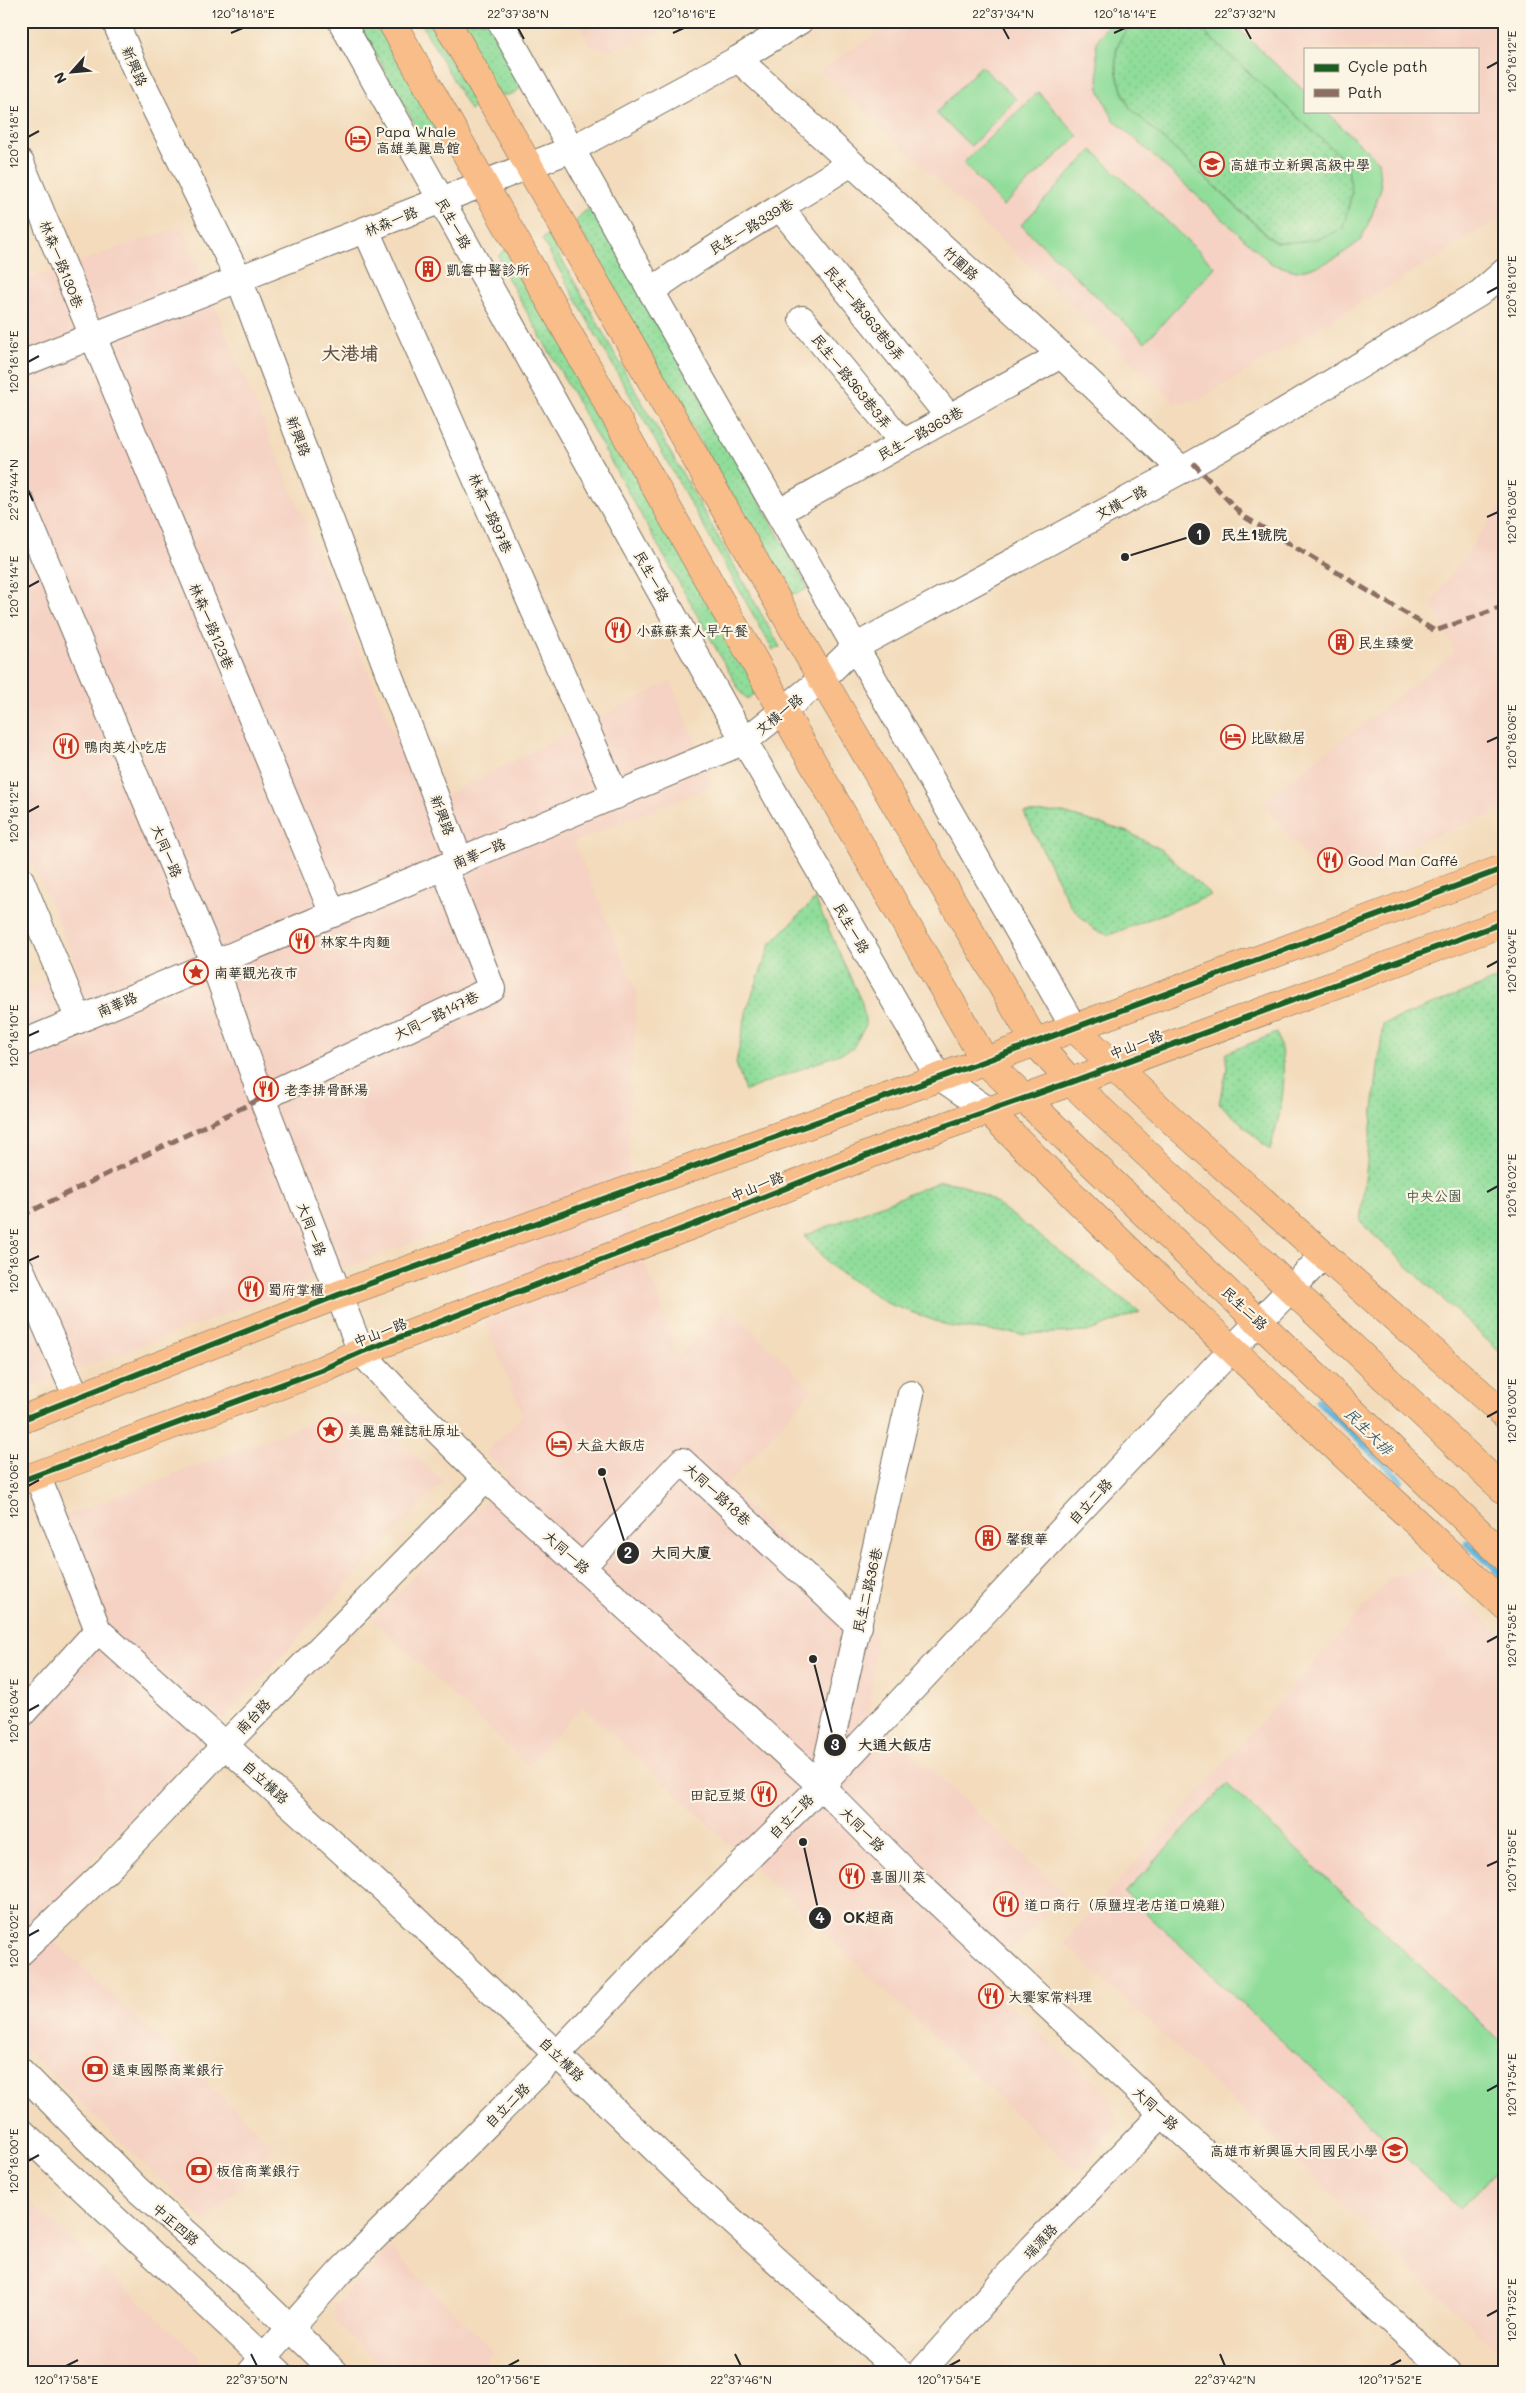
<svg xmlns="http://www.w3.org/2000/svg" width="1526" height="2393" font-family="Mali,'LXGW WenKai TC',sans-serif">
<defs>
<pattern id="grass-dots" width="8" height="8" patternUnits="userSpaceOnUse" patternTransform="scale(1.25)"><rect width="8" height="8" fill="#90dd9a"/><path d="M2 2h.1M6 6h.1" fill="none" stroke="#7cbe85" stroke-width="1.8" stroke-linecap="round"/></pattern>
</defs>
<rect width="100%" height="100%" fill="#fcf5e5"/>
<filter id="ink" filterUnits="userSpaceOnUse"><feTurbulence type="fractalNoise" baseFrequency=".02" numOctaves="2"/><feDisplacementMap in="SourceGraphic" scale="10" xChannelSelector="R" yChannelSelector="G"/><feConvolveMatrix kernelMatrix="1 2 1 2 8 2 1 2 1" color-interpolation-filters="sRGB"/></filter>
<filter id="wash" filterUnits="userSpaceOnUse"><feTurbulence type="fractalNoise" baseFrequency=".0096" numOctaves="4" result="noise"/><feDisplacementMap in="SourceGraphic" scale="20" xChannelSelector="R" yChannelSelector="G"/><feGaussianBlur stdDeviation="1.12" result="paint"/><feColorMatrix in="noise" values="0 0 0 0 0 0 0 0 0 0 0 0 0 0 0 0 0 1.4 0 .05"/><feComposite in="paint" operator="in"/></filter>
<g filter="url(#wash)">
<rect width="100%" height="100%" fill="#f3dbbb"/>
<g fill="#f5d2c3" fill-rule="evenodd">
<polygon points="577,21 684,21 649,38 612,50 591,46"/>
<path d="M896 21H1505V216L1200 399 1174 402 820 70ZM1305 49H1477V111H1305Z"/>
<polygon points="181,226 424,806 671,681 712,786 574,842 637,992 628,1128 630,1219 678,1356 729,1307 812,1390 727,1486 876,1634 870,1713 1064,1893 984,1981 1112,2098 1115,2128 1077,2171 582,1706 528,1765 372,1620 478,1509 509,1473 485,1454 523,1416 448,1229 21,1391 21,990 77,965 21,838 21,282"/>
<polygon points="1505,501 1505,809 1323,879 1263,801 1455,652 1431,602"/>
<polygon points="339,1412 377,1422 444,1481 34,1923 275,2146 206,2223 21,2045 21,1693 34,1705 89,1642 44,1524"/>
<polygon points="1427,1567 1505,1640 1505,2358 1064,1942 1389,1579"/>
<polygon points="21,2194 199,2356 197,2372 21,2372"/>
<polygon points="390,2248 493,2351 475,2372 388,2372 335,2323 334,2306"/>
</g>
<g fill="url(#grass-dots)" stroke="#5e8462">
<polygon points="357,21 385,21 437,129 424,135 418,130"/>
<polygon points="420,21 428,21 476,106 470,110"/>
<path d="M455 21H493L522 86C514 96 508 96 496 94Z"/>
<path d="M1140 21H1192L1347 162 1352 193 1343 228C1318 242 1303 243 1275 242L1130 108C1116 79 1103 40 1140 21Z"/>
<path d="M596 208 808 588C799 594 795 595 785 592L576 222C581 213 586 209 596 208Z"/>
<polygon points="548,235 780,647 773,650 542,239"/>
<polygon points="504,250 510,251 759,690 747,699 741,693 501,266 499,255"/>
<polygon points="1060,812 1128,832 1162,850 1211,895 1109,935 1094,930 1070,905 1024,813"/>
<polygon points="815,899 862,1003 866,1025 852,1049 745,1091 736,1063 747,1009 771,943"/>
<polygon points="1505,976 1505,1357 1360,1222 1383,1024"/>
<path d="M1277 1033C1290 1077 1282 1107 1270 1150L1219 1103 1227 1070 1226 1053Z"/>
<polygon points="941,1181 964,1185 992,1200 1140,1312 1087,1332 1021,1334 952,1327 889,1304 833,1268 804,1236"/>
</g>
<g fill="#90dd9a" stroke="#5e8462">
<path d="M1111 21H1140C1103 40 1115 79 1130 108L1274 242C1301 243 1320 241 1343 228L1352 193 1347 162 1192 21H1230L1305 92V111H1325L1378 161 1381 188 1372 215 1360 241 1338 257 1318 266 1296 271 1272 264 1113 119 1099 89 1096 42Z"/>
<polygon points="981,66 1016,99 971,146 936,113"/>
<polygon points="1038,92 1078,136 1003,206 963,163"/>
<polygon points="1092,150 1215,267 1145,342 1021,225"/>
<polygon points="1227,1784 1505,2046 1505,2162 1460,2209 1125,1893"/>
</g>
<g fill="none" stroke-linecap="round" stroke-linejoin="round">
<g stroke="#60b4db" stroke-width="7">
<polyline points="1318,1401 1401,1480"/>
<polyline points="1467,1543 1505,1578"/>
</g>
</g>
</g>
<g filter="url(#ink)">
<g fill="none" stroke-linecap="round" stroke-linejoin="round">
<defs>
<g id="minor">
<polyline points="115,21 134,66 239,279 460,861"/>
<polyline points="341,21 727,711 938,1076 988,1110"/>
<polyline points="500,21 651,291 1074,1028"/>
<polyline points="738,59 1061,355 1182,470"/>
<polyline points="21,163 333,914"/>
<polyline points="781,209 949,417"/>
<polyline points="366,230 616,796"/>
<path d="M651 291C715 245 785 206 851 163"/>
<polyline points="802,319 903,443"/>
<polyline points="21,364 572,149 738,59 800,21"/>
<polyline points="21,502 214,964 262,1098 361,1352 397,1391 486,1479 821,1786 910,1876 1184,2134 1448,2372"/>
<polyline points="779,512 1061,355"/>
<polyline points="21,880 79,1020"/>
<polyline points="21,1044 745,741 822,679 855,647 1182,470 1261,425 1480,293 1505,271"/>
<polyline points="262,1098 492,989 444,867"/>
<polyline points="21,1269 77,1398"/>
<polyline points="37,1475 98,1630 413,1916 689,2182 900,2372"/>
<polyline points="583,1566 682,1461 859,1626"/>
<polyline points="21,1715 98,1630"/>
<polyline points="821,1786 911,1394"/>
<polyline points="21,1952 107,1870 225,1745 486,1479"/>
<polyline points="21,2071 138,2190 250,2289 335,2372"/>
<polyline points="21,2131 279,2372"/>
<polyline points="251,2372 340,2272 557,2054 680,1926 821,1786 1232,1349 1324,1255"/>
<polyline points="921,2372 1032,2248 1162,2114"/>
</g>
<g id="major">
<polyline points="391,21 761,673 985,1061 1505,1557"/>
<polyline points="446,21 822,679 1035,1042 1071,1082 1505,1491"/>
<polyline points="1074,1028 1180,1128 1505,1415"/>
<path d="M988 1110C1155 1281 1331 1442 1505 1606"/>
<polyline points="21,1420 338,1295 985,1061 1505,868"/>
<polyline points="21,1481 321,1370 361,1352 711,1218 908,1139 1071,1082 1505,922"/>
</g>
</defs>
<use href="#minor" stroke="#71695d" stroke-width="28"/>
<use href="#major" stroke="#71695d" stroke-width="29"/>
<use href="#minor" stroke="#fff" stroke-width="26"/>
<use href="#major" stroke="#f8bd88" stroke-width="28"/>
<g stroke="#8d6e63" stroke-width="5" stroke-dasharray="10 5" stroke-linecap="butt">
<polyline points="1193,463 1243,516 1435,631 1505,606"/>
<polyline points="21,1216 262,1098"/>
</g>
<defs>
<g id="cycleway">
<polyline points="21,1420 338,1295 985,1061 1505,868"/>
<polyline points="21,1481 321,1370 361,1352 711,1218 908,1139 1071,1082 1505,922"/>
</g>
</defs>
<use href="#cycleway" stroke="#fcf5e5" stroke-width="9"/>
<use href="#cycleway" stroke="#1b5e20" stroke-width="6"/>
</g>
</g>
<path fill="none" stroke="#2b2b2b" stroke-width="2" d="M518 28 524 39M1003 28 1009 39M1245 28 1251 39M231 33 243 28M673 33 684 28M1114 33 1125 28M1487 68 1498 62M28 137 39 131M1487 293 1498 287M28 362 39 356M28 490 33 501M1487 517 1498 512M28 587 39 581M1487 742 1498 737M28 812 39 806M1487 967 1498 961M28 1036 39 1031M1487 1192 1498 1186M28 1261 39 1256M1487 1417 1498 1411M28 1486 39 1480M1487 1642 1498 1636M28 1711 39 1705M1487 1866 1498 1861M28 1936 39 1930M1487 2091 1498 2085M28 2161 39 2155M1487 2316 1498 2310M251 2354 257 2366M735 2354 741 2366M1220 2354 1225 2366M66 2366 78 2360M508 2366 519 2360M949 2366 960 2360M1390 2366 1401 2360"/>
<defs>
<symbol id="hotel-ring" viewBox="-11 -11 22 22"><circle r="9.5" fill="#fcf5e5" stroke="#c8321e" stroke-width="1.5"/><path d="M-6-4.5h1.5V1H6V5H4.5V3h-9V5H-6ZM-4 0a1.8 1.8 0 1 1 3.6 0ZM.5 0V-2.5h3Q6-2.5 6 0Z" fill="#c8321e"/></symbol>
<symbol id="school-ring" viewBox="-11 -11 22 22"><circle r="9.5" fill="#fcf5e5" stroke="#c8321e" stroke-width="1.5"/><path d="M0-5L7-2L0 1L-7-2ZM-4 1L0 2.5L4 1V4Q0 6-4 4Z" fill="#c8321e"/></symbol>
<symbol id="building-ring" viewBox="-11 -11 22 22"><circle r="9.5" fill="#fcf5e5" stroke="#c8321e" stroke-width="1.5"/><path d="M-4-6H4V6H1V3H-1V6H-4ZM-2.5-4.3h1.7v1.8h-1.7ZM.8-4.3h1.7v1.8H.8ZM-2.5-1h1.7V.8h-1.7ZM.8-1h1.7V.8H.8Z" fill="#c8321e"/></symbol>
<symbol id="restaurant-ring" viewBox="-11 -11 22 22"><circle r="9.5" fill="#fcf5e5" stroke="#c8321e" stroke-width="1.5"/><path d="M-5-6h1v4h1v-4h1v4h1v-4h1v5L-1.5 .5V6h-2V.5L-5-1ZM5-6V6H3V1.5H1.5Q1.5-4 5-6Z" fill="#c8321e"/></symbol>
<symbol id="sight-ring" viewBox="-11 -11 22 22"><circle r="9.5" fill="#fcf5e5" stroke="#c8321e" stroke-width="1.5"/><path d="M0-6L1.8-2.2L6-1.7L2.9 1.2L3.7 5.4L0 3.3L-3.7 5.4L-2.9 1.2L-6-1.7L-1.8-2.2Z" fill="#c8321e"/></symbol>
<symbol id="bank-ring" viewBox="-11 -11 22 22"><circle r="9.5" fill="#fcf5e5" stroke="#c8321e" stroke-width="1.5"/><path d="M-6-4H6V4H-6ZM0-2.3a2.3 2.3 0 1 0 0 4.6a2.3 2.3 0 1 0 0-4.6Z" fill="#c8321e"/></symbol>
</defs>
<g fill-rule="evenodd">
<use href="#hotel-ring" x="344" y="125" width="28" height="28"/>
<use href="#school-ring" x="1198" y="150" width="28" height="28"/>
<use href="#building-ring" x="414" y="255" width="28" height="28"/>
<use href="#restaurant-ring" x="604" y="616" width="28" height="28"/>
<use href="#building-ring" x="1327" y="628" width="28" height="28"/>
<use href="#hotel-ring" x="1219" y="723" width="28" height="28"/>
<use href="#restaurant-ring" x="52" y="732" width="28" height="28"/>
<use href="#restaurant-ring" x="1316" y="846" width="28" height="28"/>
<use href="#restaurant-ring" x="288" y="927" width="28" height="28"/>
<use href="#sight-ring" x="182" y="958" width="28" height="28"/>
<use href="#restaurant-ring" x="252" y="1075" width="28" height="28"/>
<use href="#restaurant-ring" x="237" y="1275" width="28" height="28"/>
<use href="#sight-ring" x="316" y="1416" width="28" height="28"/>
<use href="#hotel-ring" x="545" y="1430" width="28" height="28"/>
<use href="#building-ring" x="974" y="1524" width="28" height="28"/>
<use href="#restaurant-ring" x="750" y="1780" width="28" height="28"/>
<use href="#restaurant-ring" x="838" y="1862" width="28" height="28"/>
<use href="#restaurant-ring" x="992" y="1890" width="28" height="28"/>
<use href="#restaurant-ring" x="977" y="1982" width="28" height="28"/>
<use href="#bank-ring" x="81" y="2055" width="28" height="28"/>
<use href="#school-ring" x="1381" y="2136" width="28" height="28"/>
<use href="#bank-ring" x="185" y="2156" width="28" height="28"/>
</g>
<g text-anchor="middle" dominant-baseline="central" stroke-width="4.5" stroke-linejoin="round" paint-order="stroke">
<g font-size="14" fill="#2b2b2b" stroke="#fcf5e5">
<text transform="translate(135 66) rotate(66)">新興路</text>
<text transform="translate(391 221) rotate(-22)">林森一路</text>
<text transform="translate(454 223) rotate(61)">民生一路</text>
<text transform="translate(751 226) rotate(-31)">民生一路339巷</text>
<text transform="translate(961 263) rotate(42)">竹圍路</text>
<text transform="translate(62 264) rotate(68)">林森一路130巷</text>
<text transform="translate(865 313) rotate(51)">民生一路363巷9弄</text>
<text transform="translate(852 381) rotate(51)">民生一路363巷3弄</text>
<text transform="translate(920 433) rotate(-29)">民生一路363巷</text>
<text transform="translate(299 436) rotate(69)">新興路</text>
<text transform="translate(1121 502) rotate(-28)">文橫一路</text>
<text transform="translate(491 513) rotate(66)">林森一路97巷</text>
<text transform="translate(652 576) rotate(61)">民生一路</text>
<text transform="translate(212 626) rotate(67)">林森一路123巷</text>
<text transform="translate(779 714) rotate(-39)">文橫一路</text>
<text transform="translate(443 815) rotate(69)">新興路</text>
<text transform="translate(167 851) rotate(67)">大同一路</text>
<text transform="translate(479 853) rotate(-23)">南華一路</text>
<text transform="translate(852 928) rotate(60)">民生一路</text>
<text transform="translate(117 1004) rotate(-23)">南華路</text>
<text transform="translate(436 1015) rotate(-26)">大同一路147巷</text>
<text transform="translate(1136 1044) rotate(-21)">中山一路</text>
<text transform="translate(757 1186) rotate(-22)">中山一路</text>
<text transform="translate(312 1229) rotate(69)">大同一路</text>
<text transform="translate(1245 1308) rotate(43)">民生二路</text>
<text transform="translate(380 1332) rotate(-21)">中山一路</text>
<text transform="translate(718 1494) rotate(43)">大同一路18巷</text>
<text transform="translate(1090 1501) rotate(-47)">自立二路</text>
<text transform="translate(567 1552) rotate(42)">大同一路</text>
<text transform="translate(867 1590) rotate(-77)">民生二路36巷</text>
<text transform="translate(253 1716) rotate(-46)">南台路</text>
<text transform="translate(266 1782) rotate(42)">自立橫路</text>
<text transform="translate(791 1816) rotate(-45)">自立二路</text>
<text transform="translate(863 1829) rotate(45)">大同一路</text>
<text transform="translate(562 2059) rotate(44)">自立橫路</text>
<text transform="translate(507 2105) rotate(-45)">自立二路</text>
<text transform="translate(1156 2108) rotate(43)">大同一路</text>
<text transform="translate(176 2224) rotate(41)">中正四路</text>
<text transform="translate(1040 2241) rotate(-47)">瑞源路</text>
</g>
<g font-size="14" fill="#2b2b2b" stroke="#fcf5e5" text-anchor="start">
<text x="376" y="131">Papa Whale<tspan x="376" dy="16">高雄美麗島館</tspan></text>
<text x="1230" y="164">高雄市立新興高級中學</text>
<text x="446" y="269">凱睿中醫診所</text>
<text x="636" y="630">小蘇蘇素人早午餐</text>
<text x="1358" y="642">民生臻愛</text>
<text x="1250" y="737">比歐緻居</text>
<text x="84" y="746">鴨肉英小吃店</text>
<text x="1348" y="860">Good Man Caffé</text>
<text x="320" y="941">林家牛肉麵</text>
<text x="214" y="972">南華觀光夜市</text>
<text x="284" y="1089">老李排骨酥湯</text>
<text x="268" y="1289">蜀府掌櫃</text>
<text x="348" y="1430">美麗島雜誌社原址</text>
<text x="576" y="1444">大益大飯店</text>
<text x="1006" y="1538">馨馥華</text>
<text x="746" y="1794" text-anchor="end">田記豆漿</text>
<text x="870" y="1876">喜園川菜</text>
<text x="1024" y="1904">道口商行（原鹽埕老店道口燒雞）</text>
<text x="1008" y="1996">大饗家常料理</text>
<text x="112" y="2069">遠東國際商業銀行</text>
<text x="1378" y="2150" text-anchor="end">高雄市新興區大同國民小學</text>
<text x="216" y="2170">板信商業銀行</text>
</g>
<g font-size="14" fill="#445847" stroke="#fcf5e5">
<text x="1434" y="1195">中央公園</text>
</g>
<g font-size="15" font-style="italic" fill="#3e5b69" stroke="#fcf5e5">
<text transform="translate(1369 1431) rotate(44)">民生大排</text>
</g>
<g font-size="19" font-weight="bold" fill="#645345" stroke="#fcf5e5">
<text x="350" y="352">大港埔</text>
</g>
</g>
<path fill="none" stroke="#2b2b2b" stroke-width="2" d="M1125 557L1199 534M602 1472L628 1553M813 1659L835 1745M803 1842L820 1918"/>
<g fill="#2b2b2b" stroke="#fcf5e5" stroke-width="2">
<circle cx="1125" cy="557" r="5"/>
<circle cx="602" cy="1472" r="5"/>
<circle cx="813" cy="1659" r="5"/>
<circle cx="803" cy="1842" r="5"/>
<circle cx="1199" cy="534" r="12"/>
<circle cx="628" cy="1553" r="12"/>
<circle cx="835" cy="1745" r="12"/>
<circle cx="820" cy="1918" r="12"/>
</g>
<g font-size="15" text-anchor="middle" font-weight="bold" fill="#fff">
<text x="1199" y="540">1</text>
<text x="628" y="1558">2</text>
<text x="835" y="1750">3</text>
<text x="820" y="1923">4</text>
</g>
<g font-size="15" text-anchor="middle" font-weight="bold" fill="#2b2b2b" stroke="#fcf5e5" stroke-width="4.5" stroke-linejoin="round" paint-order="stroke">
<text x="1254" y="540">民生1號院</text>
<text x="681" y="1558">大同大廈</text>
<text x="895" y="1750">大通大飯店</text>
<text x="869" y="1923">OK超商</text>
</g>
<rect width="1526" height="2393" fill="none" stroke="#fcf5e5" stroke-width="55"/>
<rect x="1304" y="48" width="175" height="65" fill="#fcf5e5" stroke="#a8a49b"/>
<rect x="1314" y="64" width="25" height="8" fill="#1b5e20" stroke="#a8a49b"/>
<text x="1348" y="72" font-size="15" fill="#2b2b2b">Cycle path</text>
<rect x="1314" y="89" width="25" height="8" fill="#8d6e63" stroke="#a8a49b"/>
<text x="1348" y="98" font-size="15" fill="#2b2b2b">Path</text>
<g transform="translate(72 72) rotate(243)" stroke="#fcf5e5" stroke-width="4" paint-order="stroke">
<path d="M0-4L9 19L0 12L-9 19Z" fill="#2b2b2b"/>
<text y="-8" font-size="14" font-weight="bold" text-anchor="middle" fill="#2b2b2b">N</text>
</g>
<rect x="28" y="28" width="1470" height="2338" fill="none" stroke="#2b2b2b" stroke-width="2"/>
<g font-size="12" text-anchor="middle" fill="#2b2b2b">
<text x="243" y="18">120°18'18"E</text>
<text x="518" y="18">22°37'38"N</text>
<text x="684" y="18">120°18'16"E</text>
<text x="1003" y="18">22°37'34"N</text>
<text x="1125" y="18">120°18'14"E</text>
<text x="1245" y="18">22°37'32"N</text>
<text transform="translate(1512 62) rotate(-90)" y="4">120°18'12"E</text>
<text transform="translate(14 137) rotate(-90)" y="4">120°18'18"E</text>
<text transform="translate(1512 287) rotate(-90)" y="4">120°18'10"E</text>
<text transform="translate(14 362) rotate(-90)" y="4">120°18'16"E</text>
<text transform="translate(14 490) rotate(-90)" y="4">22°37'44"N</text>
<text transform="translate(1512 512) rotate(-90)" y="4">120°18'08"E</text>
<text transform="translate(14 587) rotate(-90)" y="4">120°18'14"E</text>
<text transform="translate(1512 737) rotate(-90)" y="4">120°18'06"E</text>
<text transform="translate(14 812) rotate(-90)" y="4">120°18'12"E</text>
<text transform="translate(1512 961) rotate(-90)" y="4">120°18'04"E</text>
<text transform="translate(14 1036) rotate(-90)" y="4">120°18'10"E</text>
<text transform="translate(1512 1186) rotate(-90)" y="4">120°18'02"E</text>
<text transform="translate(14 1261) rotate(-90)" y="4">120°18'08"E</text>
<text transform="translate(1512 1411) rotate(-90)" y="4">120°18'00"E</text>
<text transform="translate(14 1486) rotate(-90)" y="4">120°18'06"E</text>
<text transform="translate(1512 1636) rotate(-90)" y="4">120°17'58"E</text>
<text transform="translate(14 1711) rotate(-90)" y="4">120°18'04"E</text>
<text transform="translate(1512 1861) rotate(-90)" y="4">120°17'56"E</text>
<text transform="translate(14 1936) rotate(-90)" y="4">120°18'02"E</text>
<text transform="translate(1512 2085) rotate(-90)" y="4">120°17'54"E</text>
<text transform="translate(14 2161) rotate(-90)" y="4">120°18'00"E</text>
<text transform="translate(1512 2310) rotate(-90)" y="4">120°17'52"E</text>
<text x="66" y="2384">120°17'58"E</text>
<text x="257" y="2384">22°37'50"N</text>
<text x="508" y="2384">120°17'56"E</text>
<text x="741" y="2384">22°37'46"N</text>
<text x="949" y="2384">120°17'54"E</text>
<text x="1225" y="2384">22°37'42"N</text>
<text x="1390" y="2384">120°17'52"E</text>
</g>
</svg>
